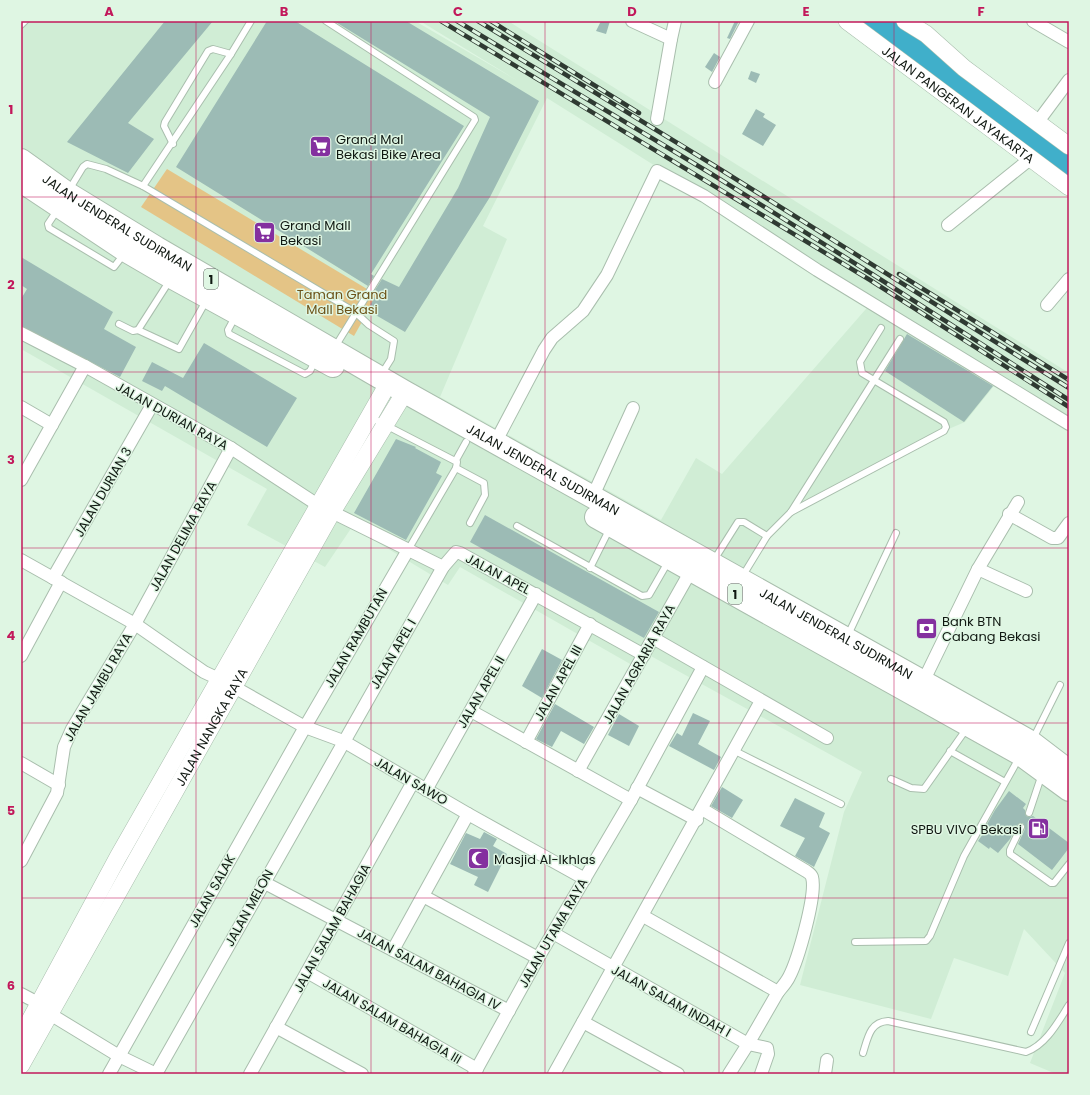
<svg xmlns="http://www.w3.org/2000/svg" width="1090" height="1095" font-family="Poppins,sans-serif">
<rect width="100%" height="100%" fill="#dff6e3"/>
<path fill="#d0edd5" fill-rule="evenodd" d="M21 21H415L518 81 420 21H508L1069 373V422L998 381 965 422 944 431 791 512 767 536 742 579 1069 771V1074H1056L1030 1063 1065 973 1024 929 1008 976 954 958 931 1019 800 985 844 812 862 772 649 655 639 669 460 567 448 585 352 527 325 567 247 525 267 489 21 349ZM547 98 872 302 722 474 696 458 661 520 440 397 507 239 483 226Z"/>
<polygon fill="#e4c486" points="167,169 377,295 354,336 141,207"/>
<polygon fill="#40afca" points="847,21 905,21 1069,146 1069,187"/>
<g fill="#9cbbb5">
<polygon points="165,21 213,21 128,123 154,139 128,173 67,142"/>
<polygon points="267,21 295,21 464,126 371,274 374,276 368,286 176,167"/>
<polygon points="334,21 406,21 539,101 490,197 405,332 367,310 378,292 375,290 382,279 399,287 458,188 490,117"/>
<polygon points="601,21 610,21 606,34 596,31"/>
<polygon points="735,21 739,21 730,39 727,38"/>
<polygon points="714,53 720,57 712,72 705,67"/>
<polygon points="751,71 760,74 756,83 748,79"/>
<polygon points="756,109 765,114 763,117 776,125 763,146 742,134"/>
<polygon points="21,257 113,312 104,329 136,347 120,377 21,326 21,299 27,289 21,285"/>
<polygon points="907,334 993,386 964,422 885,371"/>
<polygon points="204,343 297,398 267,447 165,386 162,391 142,381 152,362 183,378"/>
<polygon points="396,439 416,447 415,448 441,462 436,473 442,476 406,540 354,513"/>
<polygon points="485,515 659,612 644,638 470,542"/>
<polygon points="542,649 562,660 542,698 522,686"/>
<polygon points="555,704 594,727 584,744 561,731 552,747 536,739"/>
<polygon points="693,713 710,721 698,744 721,757 714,770 669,746 677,733 682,736"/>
<polygon points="619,714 639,726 629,746 608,735"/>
<polygon points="722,787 743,800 732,818 711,806"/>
<polygon points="1009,791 1026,804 1023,808 1025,810 1026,816 1030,817 1033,816 1069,843 1069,848 1052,870 1018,844 1025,829 1023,823 1017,825 1010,839 998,853 990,847 989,849 978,841 988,827 986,826 995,810"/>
<polygon points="795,798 825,813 819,827 830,833 814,867 795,856 805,838 780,826"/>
<polygon points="484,832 497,839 493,846 507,854 488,892 474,885 478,877 450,864 466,833 480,839"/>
</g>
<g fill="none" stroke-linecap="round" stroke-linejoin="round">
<defs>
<g id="lane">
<polyline points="326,21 474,117 475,120 335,347"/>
<polyline points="21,25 25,21"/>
<polyline points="173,144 164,126 165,122 208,51 213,49 231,54"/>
<polyline points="143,186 231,54 251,21"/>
<polyline points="69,190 83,167 87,164 106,169 143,186 355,312 369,325 394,341 391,359 381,375"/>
<polyline points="58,209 48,224 49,228 114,267 124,254"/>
<polyline points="235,317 228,330 229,334 305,374 310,371 315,361"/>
<polyline points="119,324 133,331 138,330 170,280"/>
<polyline points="138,330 179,349 206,301"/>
<polyline points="370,417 457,462 456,468 408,550"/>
<polyline points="456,460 466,442"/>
<polyline points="456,468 484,483 485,495 470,523"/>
<polyline points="791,512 944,431 946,427 944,422 862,373 860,362 881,328"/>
<polyline points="517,526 642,596 649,595 668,562"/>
<polyline points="714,560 738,522 744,522 767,536"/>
<polyline points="590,568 610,528"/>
<polyline points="742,577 767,536 791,512 900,339"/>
<polyline points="848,635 896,533"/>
<polyline points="1033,739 1060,685"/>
<polyline points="735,751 841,804"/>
<polyline points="950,751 1005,782"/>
<polyline points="891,779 911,788 924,789 967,728"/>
<polyline points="1029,813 1042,774"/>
<polyline points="1021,827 1010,850 1010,854 1051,883 1054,883 1069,864"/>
<polyline points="855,942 926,941 930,936 964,856 1019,758"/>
<polyline points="1031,1032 1069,943"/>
<path d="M863 1053C868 1037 870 1022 888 1021L1026 1052C1046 1045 1058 1022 1069 1005"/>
</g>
<g id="street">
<polyline points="632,21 671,39"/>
<polyline points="1033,21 1069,42"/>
<polyline points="715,82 748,21"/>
<polyline points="657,119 671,39 675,21"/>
<polyline points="1037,123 1069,80"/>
<polyline points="948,225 1030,159"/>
<polyline points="1047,305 1069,279"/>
<polyline points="21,333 85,366 231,448 318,505"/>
<polyline points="21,407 52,425"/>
<polyline points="495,443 544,350 552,338 583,311 607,275 657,171 704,196 817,270 1069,424"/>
<polyline points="21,480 85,366"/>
<polyline points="592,498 633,408"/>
<polyline points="332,512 443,567"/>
<polyline points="1009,514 1052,538 1058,538 1069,523"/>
<polyline points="21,560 135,624 204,672 219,679"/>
<polyline points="978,569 1026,591"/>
<polyline points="53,578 152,405"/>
<polyline points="653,638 827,738"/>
<polyline points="21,656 61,582"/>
<polyline points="923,682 978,569 1018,502"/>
<polyline points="234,687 305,727 343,741 468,814 585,879"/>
<polyline points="471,711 631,800"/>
<polyline points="526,742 590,624"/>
<polyline points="21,763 59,785"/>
<polyline points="578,771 693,567"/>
<polyline points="637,788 697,820"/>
<polyline points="426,790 536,594"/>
<path d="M702 809 806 871C809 873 811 874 812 877 817 894 798 960 789 977 786 983 782 987 778 992"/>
<polyline points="21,861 57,793 64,747 72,729 135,624 231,448"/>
<polyline points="263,882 509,1011"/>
<polyline points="423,896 538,958"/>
<polyline points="643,916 778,992 748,1044 729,1074"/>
<polyline points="553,933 748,1044 767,1048 768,1054 761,1074"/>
<polyline points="393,950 468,814"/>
<polyline points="307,972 477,1069"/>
<polyline points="21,994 40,1004"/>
<polyline points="50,1014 119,1056 156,1074"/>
<polyline points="583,1022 678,1074"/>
<polyline points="276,1027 362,1074"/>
<polyline points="109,1074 305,727 408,550"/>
<polyline points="156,1074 443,567 456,552 460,553 644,655"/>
<polyline points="250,1074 413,782"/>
<polyline points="474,1074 538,958 631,800 703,667"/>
<polyline points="554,1074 761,701"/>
<polyline points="825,1074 827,1060"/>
</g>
<g id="secondary">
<path id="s1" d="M847 21 1069 187"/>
<polyline points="905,21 926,34 964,68 1069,146"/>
<polyline points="21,1037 118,857 389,382"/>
<path id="s2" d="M21 1065 332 512 405 392"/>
</g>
<g id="highway">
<path id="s3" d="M21 160 67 193 157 248 405 392 1031 742 1069 771"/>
<polyline points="21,181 126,251 162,272 333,366"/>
<polyline points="596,517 1020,754 1069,790"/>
</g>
</defs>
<use href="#lane" stroke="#a9bead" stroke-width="8"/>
<use href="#street" stroke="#a9bead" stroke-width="14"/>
<use href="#secondary" stroke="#a9bead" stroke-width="18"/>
<use href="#highway" stroke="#a9bead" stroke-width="24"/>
<use href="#lane" stroke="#fff" stroke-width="6"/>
<use href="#street" stroke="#fff" stroke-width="12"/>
<use href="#secondary" stroke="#fff" stroke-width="17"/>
<use href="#highway" stroke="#fff" stroke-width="22"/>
<defs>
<g id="rail">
<polyline points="441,21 870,280 1069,407"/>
<polyline points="457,21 710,173 872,274 1069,400"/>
<polyline points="478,21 715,166 1069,388"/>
<polyline points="491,21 639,113"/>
<polyline points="899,274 1069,380"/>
</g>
</defs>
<use href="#rail" stroke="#2f3a32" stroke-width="4.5"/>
<use href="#rail" stroke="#dff6e3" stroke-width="3" stroke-dasharray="9" stroke-linecap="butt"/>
</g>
<path fill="none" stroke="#c2185b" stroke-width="1" stroke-opacity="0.55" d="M196 21V1074M371 21V1074M545 21V1074M719 21V1074M894 21V1074M21 197H1069M21 372H1069M21 548H1069M21 723H1069M21 898H1069"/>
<defs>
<symbol id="supermarket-square" viewBox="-11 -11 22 22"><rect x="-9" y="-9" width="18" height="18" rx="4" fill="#84309f" stroke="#dff6e3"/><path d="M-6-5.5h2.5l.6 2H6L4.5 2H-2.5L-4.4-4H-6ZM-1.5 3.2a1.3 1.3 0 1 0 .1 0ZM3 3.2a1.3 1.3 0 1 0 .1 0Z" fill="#fff"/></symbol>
<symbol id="bank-square" viewBox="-11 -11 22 22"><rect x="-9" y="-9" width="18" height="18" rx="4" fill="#84309f" stroke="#dff6e3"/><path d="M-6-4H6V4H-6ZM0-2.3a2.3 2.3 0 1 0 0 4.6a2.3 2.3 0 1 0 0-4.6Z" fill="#fff"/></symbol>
<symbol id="fuel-square" viewBox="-11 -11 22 22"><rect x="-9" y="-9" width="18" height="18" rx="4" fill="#84309f" stroke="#dff6e3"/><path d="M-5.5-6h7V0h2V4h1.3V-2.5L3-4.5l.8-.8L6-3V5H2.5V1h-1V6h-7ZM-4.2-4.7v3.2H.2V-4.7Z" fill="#fff"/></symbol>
<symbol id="mosque-square" viewBox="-11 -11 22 22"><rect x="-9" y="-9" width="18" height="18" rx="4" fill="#84309f" stroke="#dff6e3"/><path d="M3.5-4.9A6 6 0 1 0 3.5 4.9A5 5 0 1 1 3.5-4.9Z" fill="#fff"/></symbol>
</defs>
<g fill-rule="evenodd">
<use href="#supermarket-square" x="308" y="134" width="25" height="25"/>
<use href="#supermarket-square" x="252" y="220" width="25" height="25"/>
<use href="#bank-square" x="914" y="616" width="25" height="25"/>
<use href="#fuel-square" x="1026" y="816" width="25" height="25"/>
<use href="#mosque-square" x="466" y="846" width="25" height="25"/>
</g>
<g text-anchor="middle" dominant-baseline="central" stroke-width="3" stroke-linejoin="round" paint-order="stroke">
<g fill="#dff6e3" stroke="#4e5b51" stroke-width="1">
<rect x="204" y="269" width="14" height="20" rx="3"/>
<rect x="728" y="584" width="14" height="20" rx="3"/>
</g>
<g font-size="12" font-weight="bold" fill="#101812">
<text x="211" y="279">1</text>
<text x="735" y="594">1</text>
</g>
<g font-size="13" fill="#101812" stroke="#dff6e3">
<text stroke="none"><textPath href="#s1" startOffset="139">JALAN PANGERAN JAYAKARTA</textPath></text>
<text stroke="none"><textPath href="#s3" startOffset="115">JALAN JENDERAL SUDIRMAN</textPath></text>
<text transform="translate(172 416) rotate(29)">JALAN DURIAN RAYA</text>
<text stroke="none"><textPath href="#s3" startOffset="607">JALAN JENDERAL SUDIRMAN</textPath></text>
<text transform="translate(103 492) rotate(-60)">JALAN DURIAN 3</text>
<text transform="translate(183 536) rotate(-61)">JALAN DELIMA RAYA</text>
<text transform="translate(498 574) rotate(28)">JALAN APEL</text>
<text stroke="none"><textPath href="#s3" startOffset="943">JALAN JENDERAL SUDIRMAN</textPath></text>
<text transform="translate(356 638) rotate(-60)">JALAN RAMBUTAN</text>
<text transform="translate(393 654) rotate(-60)">JALAN APEL I</text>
<text transform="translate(639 664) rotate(-61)">JALAN AGRARIA RAYA</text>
<text transform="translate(558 683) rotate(-61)">JALAN APEL III</text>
<text transform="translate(98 687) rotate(-60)">JALAN JAMBU RAYA</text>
<text transform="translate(481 692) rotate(-60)">JALAN APEL II</text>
<text stroke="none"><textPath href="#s2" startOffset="388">JALAN NANGKA RAYA</textPath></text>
<text transform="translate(411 781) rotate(30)">JALAN SAWO</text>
<text transform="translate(212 891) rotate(-61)">JALAN SALAK</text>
<text transform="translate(249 908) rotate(-61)">JALAN MELON</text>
<text transform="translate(332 928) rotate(-61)">JALAN SALAM BAHAGIA</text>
<text transform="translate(553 933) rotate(-60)">JALAN UTAMA RAYA</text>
<text transform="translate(429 969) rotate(28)">JALAN SALAM BAHAGIA IV</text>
<text transform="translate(671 1001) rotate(29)">JALAN SALAM INDAH I</text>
<text transform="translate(392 1021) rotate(30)">JALAN SALAM BAHAGIA III</text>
</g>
<g font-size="13" fill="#101812" stroke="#dff6e3" text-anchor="start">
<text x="336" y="139">Grand Mal<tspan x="336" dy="15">Bekasi Bike Area</tspan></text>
<text x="280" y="225">Grand Mall<tspan x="280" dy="15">Bekasi</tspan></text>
<text x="942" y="621">Bank BTN<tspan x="942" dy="15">Cabang Bekasi</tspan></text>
<text x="1022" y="829" text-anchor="end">SPBU VIVO Bekasi</text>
<text x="494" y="859">Masjid Al-Ikhlas</text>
</g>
<g font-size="13" fill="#6c5218" stroke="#dff6e3">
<text x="342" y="294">Taman Grand<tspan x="342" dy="15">Mall Bekasi</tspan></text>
</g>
</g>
<rect width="1090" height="1095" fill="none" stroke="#dff6e3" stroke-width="44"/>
<rect x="22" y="22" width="1046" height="1051" fill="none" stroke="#c2185b" stroke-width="1.5"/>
<g font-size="13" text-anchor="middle" font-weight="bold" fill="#c2185b">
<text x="109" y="16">A</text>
<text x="284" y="16">B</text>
<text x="458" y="16">C</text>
<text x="632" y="16">D</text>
<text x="806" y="16">E</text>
<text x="981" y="16">F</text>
<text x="11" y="114">1</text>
<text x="11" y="289">2</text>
<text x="11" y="464">3</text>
<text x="11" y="640">4</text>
<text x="11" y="815">5</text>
<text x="11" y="990">6</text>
</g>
</svg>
